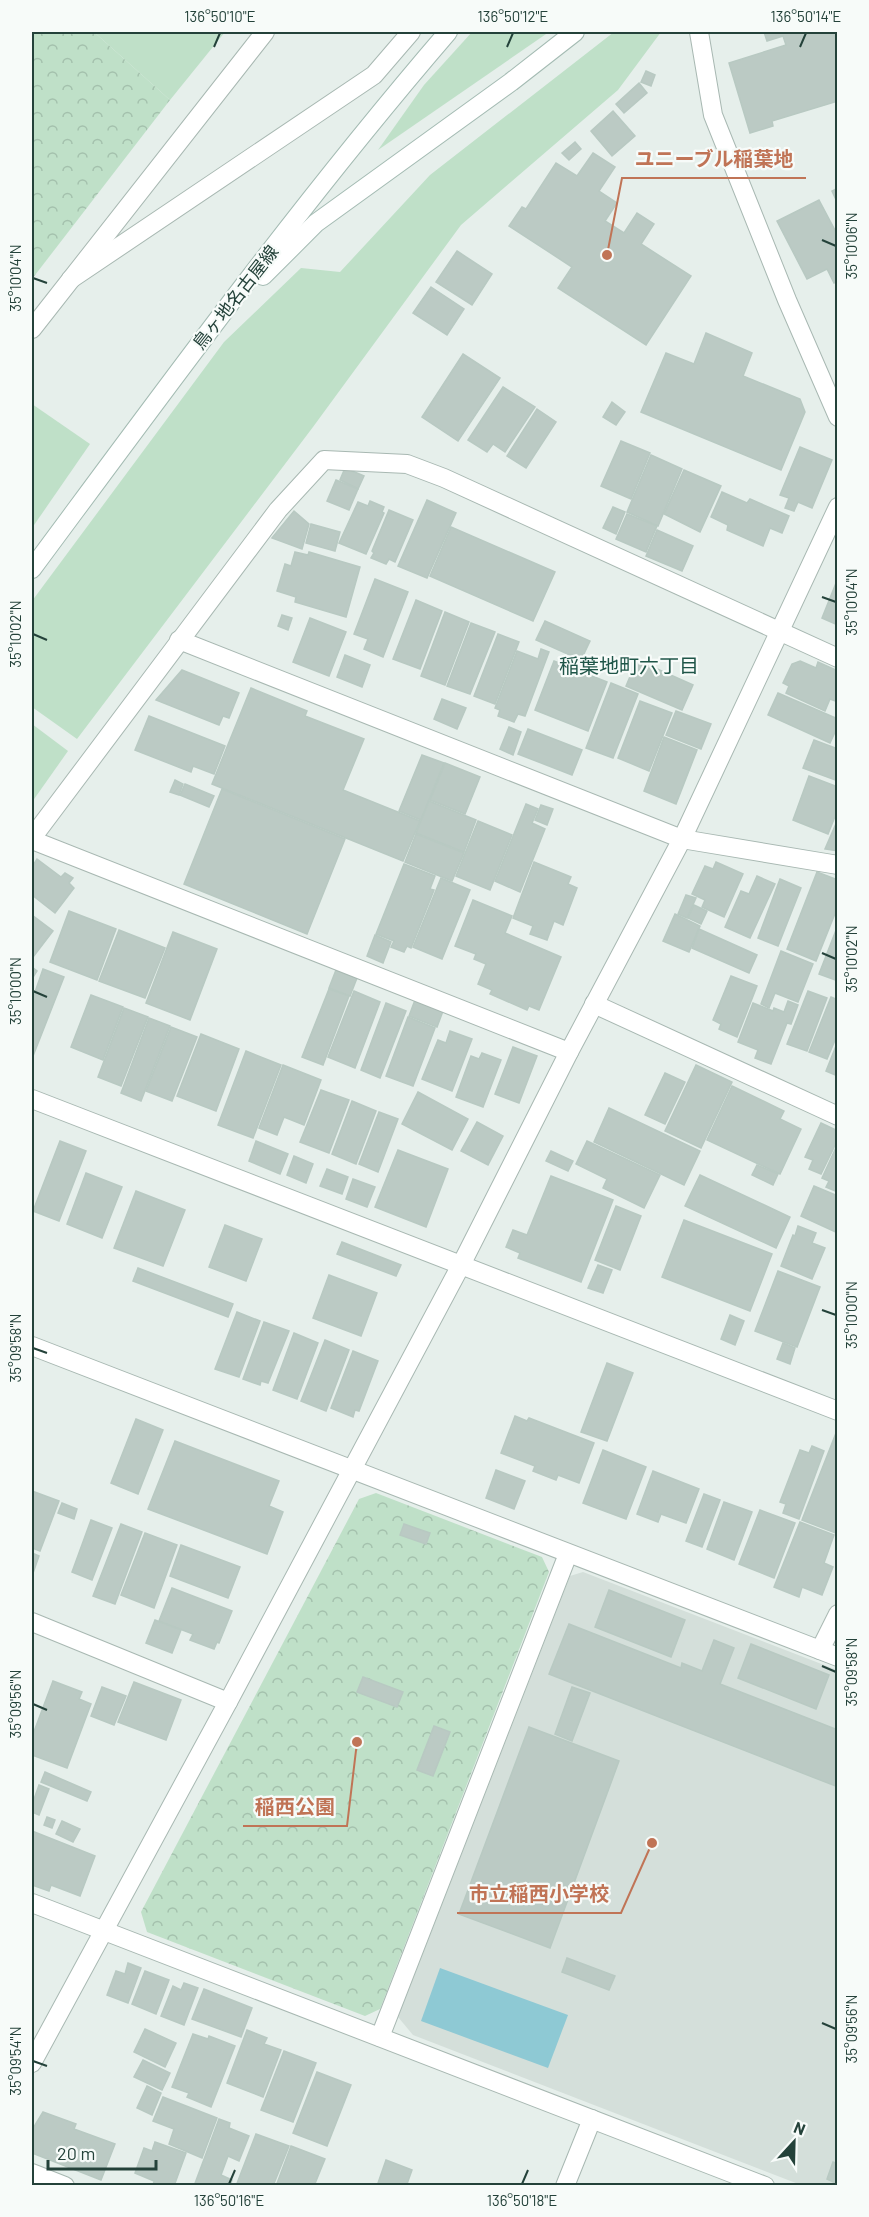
<svg xmlns="http://www.w3.org/2000/svg" width="869" height="2217" font-family="Barlow,'Noto Sans JP',sans-serif">
<defs>
<pattern id="forest-crowns" width="20" height="18" patternUnits="userSpaceOnUse" patternTransform="scale(1.5)"><rect width="20" height="18" fill="#bfe0c8"/><path d="M2 6a3 3 0 1 1 6 0M12 15a3 3 0 1 1 6 0" fill="none" stroke="#a4c1ad"/></pattern>
</defs>
<rect width="100%" height="100%" fill="#e6efeb"/>
<polygon fill="#d4dfda" points="583,1572 837,1670 837,2185 801,2185 413,2035 398,2017 570,1576"/>
<g fill="#bfe0c8">
<polygon points="94,32 225,32 170,100"/>
<polygon points="472,32 549,32 378,150 424,85"/>
<polygon points="614,32 661,32 618,90 461,225 313,427 77,739 32,707 32,601 224,342 301,268 340,272 430,175"/>
<polygon points="32,404 90,444 32,528"/>
<polygon points="32,724 68,751 32,802"/>
</g>
<g fill="url(#forest-crowns)">
<polygon points="32,32 94,32 170,100 32,279"/>
<polygon points="376,1493 542,1557 549,1572 380,2009 365,2016 147,1932 141,1912 359,1499"/>
</g>
<polygon fill="#8ec9d4" points="440,1968 568,2015 548,2068 421,2021"/>
<g fill="#bbcac4" stroke="#b8c9c2" stroke-width="1.5">
<polygon points="764,32 838,32 838,101 772,121 773,126 750,133 729,63 786,45 783,36 767,41"/>
<polygon points="646,71 655,75 651,86 641,82"/>
<polygon points="639,83 647,93 624,113 616,104"/>
<polygon points="613,111 635,136 612,156 591,131"/>
<polygon points="575,142 581,149 569,160 562,153"/>
<polygon points="593,153 615,167 599,191 617,203 605,221 624,233 637,213 654,224 641,244 691,276 646,345 558,288 572,267 509,226 522,207 526,209 556,163 577,176"/>
<polygon points="838,188 838,204 832,191"/>
<polygon points="819,200 838,236 838,281 834,283 827,269 807,279 777,221"/>
<polygon points="457,251 492,274 472,305 436,282"/>
<polygon points="431,287 464,309 447,335 413,313"/>
<polygon points="706,333 752,353 743,376 800,399 805,412 781,470 641,412 666,353 694,364"/>
<polygon points="463,354 500,378 458,441 422,417"/>
<polygon points="503,387 535,407 505,452 493,444 487,452 468,440"/>
<polygon points="612,402 625,412 616,425 603,417"/>
<polygon points="537,409 556,422 526,468 507,456"/>
<polygon points="621,441 650,453 631,499 601,486"/>
<polygon points="800,447 832,460 812,508 798,502 794,511 785,508 789,498 780,495"/>
<polygon points="651,455 682,469 658,526 627,512"/>
<polygon points="345,468 364,476 358,489 340,480"/>
<polygon points="684,470 721,486 700,532 664,514"/>
<polygon points="336,480 358,489 349,510 327,501"/>
<polygon points="722,492 747,503 750,499 789,516 782,533 770,528 763,546 727,530 728,525 711,517"/>
<polygon points="427,500 456,513 427,578 398,566"/>
<polygon points="370,501 384,507 382,512 384,513 366,554 339,543 358,502 368,506"/>
<polygon points="613,507 625,512 616,534 603,528"/>
<polygon points="389,510 413,520 395,562 389,559 386,564 371,558 374,553 372,551"/>
<polygon points="294,511 309,524 302,549 272,538"/>
<polygon points="627,514 657,526 646,552 616,539"/>
<polygon points="311,524 340,532 335,551 306,543"/>
<polygon points="451,527 555,572 533,621 430,576"/>
<polygon points="657,530 693,546 682,571 646,556"/>
<polygon points="295,552 308,555 309,552 360,567 346,617 295,602 296,597 277,591 285,564 291,566"/>
<polygon points="838,578 838,625 822,618"/>
<polygon points="375,579 408,592 383,657 364,649 368,639 354,634"/>
<polygon points="416,600 442,611 420,669 393,659"/>
<polygon points="445,612 469,622 445,685 421,676"/>
<polygon points="282,615 292,618 288,630 278,626"/>
<polygon points="310,618 346,632 329,676 293,662"/>
<polygon points="545,621 590,641 581,660 536,640"/>
<polygon points="471,623 495,632 470,694 447,686"/>
<polygon points="498,634 519,642 495,704 474,696"/>
<polygon points="541,649 549,652 525,716 518,714 514,722 498,716 500,710 495,708 517,651 538,659"/>
<polygon points="345,655 370,665 362,687 337,677"/>
<polygon points="637,660 693,685 682,710 626,686"/>
<polygon points="554,661 607,682 588,731 535,710"/>
<polygon points="800,661 816,668 818,662 838,671 838,702 830,699 825,711 786,693 789,686 783,683 792,664"/>
<polygon points="182,670 239,693 229,718 223,716 219,725 156,700"/>
<polygon points="611,683 638,694 613,758 586,748"/>
<polygon points="251,688 307,711 305,716 364,739 343,790 420,821 403,861 212,784"/>
<polygon points="778,693 838,719 838,731 836,730 830,743 768,715"/>
<polygon points="442,699 466,708 457,729 434,719"/>
<polygon points="640,701 672,713 649,771 618,758"/>
<polygon points="676,711 711,724 701,749 666,735"/>
<polygon points="149,716 225,746 214,774 193,766 191,772 135,750"/>
<polygon points="509,727 521,732 513,755 500,749"/>
<polygon points="528,729 582,750 572,775 518,754"/>
<polygon points="664,737 697,750 676,804 644,791"/>
<polygon points="814,740 838,749 838,781 803,768"/>
<polygon points="422,755 444,763 421,820 399,811"/>
<polygon points="445,763 480,777 465,814 430,800"/>
<polygon points="809,776 838,787 838,809 828,834 793,820"/>
<polygon points="175,780 183,784 179,795 170,792"/>
<polygon points="185,784 214,796 209,807 180,795"/>
<polygon points="222,789 345,839 307,934 184,884"/>
<polygon points="429,801 476,820 464,852 416,833"/>
<polygon points="526,804 538,809 532,823 545,829 520,892 495,881"/>
<polygon points="541,805 553,809 547,825 535,820"/>
<polygon points="838,819 838,851 825,849"/>
<polygon points="478,821 512,835 490,890 456,876"/>
<polygon points="416,834 464,853 452,881 405,862"/>
<polygon points="37,859 61,877 65,873 73,878 69,883 74,888 55,913 32,895 32,867"/>
<polygon points="534,862 571,877 568,884 577,888 563,925 554,921 547,940 530,934 533,926 513,918"/>
<polygon points="716,862 743,874 724,917 702,907 705,900 692,894 705,866 713,869"/>
<polygon points="404,864 435,876 430,889 434,890 411,948 407,946 404,952 391,947 394,941 376,934"/>
<polygon points="817,872 838,880 838,906 816,961 787,949"/>
<polygon points="757,876 775,884 750,938 725,927 741,891 749,894"/>
<polygon points="441,878 470,890 442,959 413,947"/>
<polygon points="780,879 801,888 778,946 758,938"/>
<polygon points="686,895 696,898 687,918 678,914"/>
<polygon points="473,900 512,916 505,933 561,957 539,1010 529,1006 527,1010 490,994 492,990 478,984 486,964 474,959 476,954 455,946"/>
<polygon points="694,905 707,911 701,924 688,918"/>
<polygon points="69,911 116,929 97,980 50,962"/>
<polygon points="675,914 700,926 689,952 663,941"/>
<polygon points="32,915 53,931 33,957 32,956"/>
<polygon points="838,925 838,981 819,974"/>
<polygon points="699,929 757,955 749,973 692,948"/>
<polygon points="119,930 165,948 145,998 99,981"/>
<polygon points="173,932 217,949 190,1020 146,1003"/>
<polygon points="375,935 391,942 383,963 367,956"/>
<polygon points="781,951 813,964 798,1002 775,993 769,1008 761,1004"/>
<polygon points="32,967 37,971 32,979"/>
<polygon points="43,969 64,977 33,1056 32,1056 32,1001"/>
<polygon points="336,970 357,978 350,996 329,988"/>
<polygon points="731,976 757,986 737,1037 719,1029 721,1024 713,1020"/>
<polygon points="329,989 349,996 323,1065 302,1057"/>
<polygon points="354,991 380,1002 355,1068 328,1057"/>
<polygon points="808,991 827,998 807,1051 787,1044"/>
<polygon points="91,995 123,1007 103,1060 71,1047"/>
<polygon points="831,997 838,1000 838,1033 827,1059 809,1052"/>
<polygon points="415,1000 443,1011 437,1027 409,1016"/>
<polygon points="788,1001 798,1005 791,1024 787,1023 771,1064 755,1058 758,1050 738,1042 753,1003 773,1011 774,1008 784,1012"/>
<polygon points="386,1003 406,1011 380,1078 361,1070"/>
<polygon points="124,1008 148,1017 121,1086 98,1077"/>
<polygon points="408,1017 435,1028 413,1086 386,1076"/>
<polygon points="149,1018 170,1026 141,1101 121,1093"/>
<polygon points="171,1027 197,1037 172,1101 146,1091"/>
<polygon points="450,1031 472,1039 452,1091 422,1079 438,1040 446,1043"/>
<polygon points="201,1034 239,1049 216,1111 177,1096"/>
<polygon points="838,1041 838,1076 826,1071"/>
<polygon points="513,1047 537,1056 519,1103 495,1094"/>
<polygon points="246,1051 281,1065 253,1138 218,1125"/>
<polygon points="482,1053 501,1060 483,1107 456,1097 471,1056 479,1059"/>
<polygon points="283,1065 321,1080 304,1125 284,1117 277,1135 259,1128"/>
<polygon points="696,1065 732,1082 701,1148 665,1131"/>
<polygon points="665,1073 685,1082 665,1124 645,1115"/>
<polygon points="732,1086 784,1111 780,1119 801,1129 780,1174 707,1140"/>
<polygon points="321,1090 349,1100 329,1153 300,1142"/>
<polygon points="418,1092 468,1119 452,1150 402,1124"/>
<polygon points="352,1101 376,1111 356,1164 332,1154"/>
<polygon points="609,1108 700,1151 684,1185 594,1142"/>
<polygon points="379,1112 398,1119 378,1172 359,1164"/>
<polygon points="477,1122 503,1136 488,1165 461,1151"/>
<polygon points="821,1123 838,1131 838,1139 821,1174 809,1169 813,1160 805,1157"/>
<polygon points="60,1141 86,1151 59,1221 33,1211"/>
<polygon points="256,1141 288,1154 280,1174 249,1161"/>
<polygon points="587,1141 660,1175 644,1208 603,1188 607,1179 576,1164"/>
<polygon points="838,1143 838,1192 826,1187 829,1181 822,1178"/>
<polygon points="398,1150 448,1169 426,1227 375,1207"/>
<polygon points="551,1151 573,1161 568,1171 546,1161"/>
<polygon points="294,1156 313,1164 306,1183 287,1175"/>
<polygon points="757,1165 778,1174 773,1185 752,1175"/>
<polygon points="327,1169 348,1177 342,1194 320,1186"/>
<polygon points="86,1173 122,1187 102,1238 67,1224"/>
<polygon points="700,1175 790,1217 776,1248 685,1206"/>
<polygon points="551,1176 613,1200 581,1282 518,1258 520,1253 506,1247 513,1230 527,1235"/>
<polygon points="353,1179 375,1187 367,1207 346,1199"/>
<polygon points="814,1186 838,1196 838,1233 801,1216"/>
<polygon points="136,1191 185,1210 163,1266 114,1248"/>
<polygon points="616,1206 641,1216 620,1270 595,1260"/>
<polygon points="684,1220 772,1254 750,1311 662,1277"/>
<polygon points="225,1225 262,1239 246,1281 209,1267"/>
<polygon points="798,1226 816,1233 812,1243 825,1248 812,1279 781,1266 793,1235 795,1236"/>
<polygon points="342,1242 401,1265 396,1276 337,1254"/>
<polygon points="598,1265 612,1270 603,1293 588,1288"/>
<polygon points="138,1268 233,1304 228,1317 133,1281"/>
<polygon points="778,1271 820,1287 797,1347 755,1331"/>
<polygon points="329,1275 377,1293 361,1336 313,1318"/>
<polygon points="237,1312 260,1321 239,1377 215,1369"/>
<polygon points="730,1315 744,1321 735,1345 721,1339"/>
<polygon points="264,1322 289,1331 268,1383 261,1381 260,1385 243,1379"/>
<polygon points="294,1333 318,1343 297,1399 273,1390"/>
<polygon points="325,1340 349,1350 326,1411 301,1401"/>
<polygon points="783,1343 795,1348 790,1364 777,1359"/>
<polygon points="353,1351 378,1361 359,1411 355,1410 353,1417 331,1408"/>
<polygon points="607,1363 633,1373 607,1441 581,1432"/>
<polygon points="515,1416 527,1421 529,1418 594,1443 579,1483 558,1475 556,1480 533,1471 535,1466 501,1453"/>
<polygon points="136,1419 163,1430 138,1494 111,1483"/>
<polygon points="836,1433 838,1433 838,1534 802,1520"/>
<polygon points="175,1441 279,1481 269,1506 283,1512 267,1554 148,1509"/>
<polygon points="812,1446 824,1451 799,1519 783,1513 786,1504 780,1502 800,1450 809,1453"/>
<polygon points="603,1450 646,1467 626,1519 583,1503"/>
<polygon points="496,1470 525,1481 514,1509 486,1498"/>
<polygon points="653,1471 699,1489 686,1523 661,1514 658,1522 637,1514"/>
<polygon points="32,1491 59,1501 40,1551 32,1548"/>
<polygon points="704,1494 720,1500 702,1547 686,1541"/>
<polygon points="724,1502 752,1512 734,1560 707,1549"/>
<polygon points="62,1503 77,1509 74,1519 58,1513"/>
<polygon points="760,1510 795,1523 774,1578 739,1564"/>
<polygon points="91,1520 112,1528 92,1580 72,1572"/>
<polygon points="800,1522 834,1535 824,1563 833,1567 822,1595 802,1587 799,1597 774,1587"/>
<polygon points="121,1524 142,1532 115,1604 93,1596"/>
<polygon points="404,1524 430,1533 426,1544 400,1535"/>
<polygon points="145,1533 177,1545 154,1608 121,1595"/>
<polygon points="181,1545 240,1567 228,1598 170,1576"/>
<polygon points="32,1553 39,1556 32,1576"/>
<polygon points="172,1588 232,1611 219,1643 217,1642 214,1649 190,1640 193,1634 159,1621"/>
<polygon points="609,1590 685,1620 671,1657 595,1627"/>
<polygon points="155,1620 181,1630 172,1653 146,1643"/>
<polygon points="569,1624 681,1668 682,1663 702,1671 714,1640 734,1648 720,1684 838,1730 838,1787 549,1674"/>
<polygon points="751,1644 829,1675 816,1709 738,1678"/>
<polygon points="363,1677 403,1692 397,1707 357,1692"/>
<polygon points="53,1681 82,1692 79,1699 91,1704 67,1768 32,1755 32,1737"/>
<polygon points="134,1682 181,1700 166,1740 118,1722"/>
<polygon points="102,1687 126,1696 114,1725 91,1716"/>
<polygon points="572,1687 590,1693 572,1741 555,1734"/>
<polygon points="434,1726 450,1732 433,1776 417,1770"/>
<polygon points="529,1727 619,1761 550,1948 459,1914"/>
<polygon points="45,1772 91,1792 87,1801 41,1782"/>
<polygon points="39,1785 49,1789 39,1815 32,1812 32,1805"/>
<polygon points="47,1817 55,1820 52,1828 44,1825"/>
<polygon points="62,1821 80,1829 73,1842 56,1834"/>
<polygon points="32,1831 95,1856 80,1896 51,1885 49,1891 32,1885"/>
<polygon points="567,1958 615,1976 609,1990 562,1972"/>
<polygon points="128,1963 141,1968 128,2003 107,1995 116,1971 125,1974"/>
<polygon points="145,1971 169,1980 156,2014 132,2004"/>
<polygon points="184,1983 198,1988 184,2025 161,2016 173,1986 181,1990"/>
<polygon points="204,1989 252,2008 241,2037 192,2019"/>
<polygon points="145,2029 176,2043 165,2067 134,2052"/>
<polygon points="247,2030 267,2038 264,2044 281,2050 263,2097 227,2083"/>
<polygon points="193,2034 208,2039 209,2036 235,2046 211,2107 187,2097 189,2093 172,2087"/>
<polygon points="284,2051 316,2063 293,2122 261,2110"/>
<polygon points="143,2060 170,2073 162,2090 134,2077"/>
<polygon points="317,2072 351,2085 327,2146 293,2133"/>
<polygon points="147,2086 161,2093 152,2115 137,2108"/>
<polygon points="163,2097 217,2118 202,2158 169,2144 174,2129 153,2121"/>
<polygon points="43,2112 76,2124 74,2129 115,2144 101,2180 32,2153 32,2130"/>
<polygon points="219,2119 230,2123 229,2128 249,2136 239,2161 228,2156 221,2175 232,2180 230,2186 194,2186"/>
<polygon points="256,2134 289,2146 273,2186 236,2186"/>
<polygon points="155,2142 186,2153 174,2186 153,2186 154,2181 135,2173 144,2148 152,2151"/>
<polygon points="291,2146 325,2159 314,2186 276,2186"/>
<polygon points="386,2160 412,2170 407,2184 410,2186 377,2186"/>
<polygon points="833,2162 838,2164 838,2184 827,2179"/>
</g>
<g fill="none" stroke-linecap="round" stroke-linejoin="round">
<defs>
<g id="lane">
<polyline points="71,279 374,75 411,32"/>
<polyline points="32,329 265,32"/>
</g>
<g id="street">
<polyline points="699,32 713,115 787,300 838,417"/>
<polyline points="179,640 682,839 838,865"/>
<polyline points="32,838 278,510 324,460 407,464 444,478 838,658"/>
<polyline points="32,840 569,1052"/>
<polyline points="594,1004 838,1116"/>
<polyline points="32,1099 838,1411"/>
<polyline points="32,1346 838,1657"/>
<polyline points="32,1622 228,1702"/>
<polyline points="820,1650 838,1614"/>
<polyline points="32,1903 765,2186"/>
<polyline points="380,2037 568,1554"/>
<polyline points="32,2063 228,1702 461,1265 569,1052 682,839 838,507"/>
<polyline points="32,2173 65,2186"/>
<polyline points="565,2186 592,2119"/>
</g>
<g id="secondary">
<polyline points="263,276 316,223 511,82 575,32"/>
<path d="M32 569C167 387 300 204 448 32"/>
</g>
</defs>
<use href="#lane" stroke="#a8b8b2" stroke-width="20"/>
<use href="#street" stroke="#a8b8b2" stroke-width="20"/>
<use href="#secondary" stroke="#a4bbb3" stroke-width="20"/>
<use href="#lane" stroke="#fff" stroke-width="18"/>
<use href="#street" stroke="#fff" stroke-width="18"/>
<use href="#secondary" stroke="#fff" stroke-width="18"/>
</g>
<path fill="none" stroke="#24423a" stroke-width="2" d="M214 47 220 33M507 47 513 33M800 47 806 33M822 240 836 246M33 278 47 283M822 597 836 602M33 634 47 640M822 953 836 959M33 991 47 997M822 1310 836 1315M33 1348 47 1353M822 1666 836 1672M33 1704 47 1710M822 2023 836 2029M33 2061 47 2066M229 2184 235 2170M522 2184 528 2170"/>
<g text-anchor="middle" dominant-baseline="central" stroke-width="4.5" stroke-linejoin="round" paint-order="stroke">
<g font-size="18" fill="#24423a" stroke="#f7fbf9">
<text transform="translate(235 297) rotate(-52)">鳥ヶ地名古屋線</text>
</g>
<g font-size="20" fill="#1f5548" stroke="#f7fbf9">
<text x="629" y="665">稲葉地町六丁目</text>
</g>
</g>
<path fill="none" stroke="#c07456" stroke-width="2" d="M607 255L622 178H806M357 1742L347 1826H243M652 1843L621 1913H457"/>
<g fill="#c07456" stroke="#f7fbf9" stroke-width="2">
<circle cx="607" cy="255" r="6"/>
<circle cx="357" cy="1742" r="6"/>
<circle cx="652" cy="1843" r="6"/>
</g>
<g font-size="20" text-anchor="middle" font-weight="bold" fill="#c07456" stroke="#f7fbf9" stroke-width="4.5" stroke-linejoin="round" paint-order="stroke">
<text x="714" y="166">ユニーブル稲葉地</text>
<text x="295" y="1814">稲西公園</text>
<text x="539" y="1901">市立稲西小学校</text>
</g>
<rect width="869" height="2217" fill="none" stroke="#f7fbf9" stroke-width="66"/>
<g transform="translate(794 2142) rotate(22)" stroke="#f7fbf9" stroke-width="4.5" paint-order="stroke">
<path d="M0-4.5L10 22L0 15L-10 22Z" fill="#24423a"/>
<text y="-9" font-size="16" font-weight="bold" text-anchor="middle" fill="#24423a">N</text>
</g>
<path d="M48 2160v9h108v-9" fill="none" stroke="#24423a" stroke-width="3"/>
<text x="57" y="2160" font-size="18" fill="#24423a" stroke="#f7fbf9" stroke-width="4.5" paint-order="stroke">20 m</text>
<rect x="33" y="33" width="803" height="2151" fill="none" stroke="#24423a" stroke-width="2"/>
<g font-size="15" text-anchor="middle" fill="#24423a">
<text x="220" y="22">136°50'10"E</text>
<text x="513" y="22">136°50'12"E</text>
<text x="806" y="22">136°50'14"E</text>
<text transform="translate(852 246) rotate(-90)" y="5">35°10'06"N</text>
<text transform="translate(16 278) rotate(-90)" y="5">35°10'04"N</text>
<text transform="translate(852 602) rotate(-90)" y="5">35°10'04"N</text>
<text transform="translate(16 634) rotate(-90)" y="5">35°10'02"N</text>
<text transform="translate(852 959) rotate(-90)" y="5">35°10'02"N</text>
<text transform="translate(16 991) rotate(-90)" y="5">35°10'00"N</text>
<text transform="translate(852 1315) rotate(-90)" y="5">35°10'00"N</text>
<text transform="translate(16 1348) rotate(-90)" y="5">35°09'58"N</text>
<text transform="translate(852 1672) rotate(-90)" y="5">35°09'58"N</text>
<text transform="translate(16 1704) rotate(-90)" y="5">35°09'56"N</text>
<text transform="translate(852 2029) rotate(-90)" y="5">35°09'56"N</text>
<text transform="translate(16 2061) rotate(-90)" y="5">35°09'54"N</text>
<text x="229" y="2206">136°50'16"E</text>
<text x="522" y="2206">136°50'18"E</text>
</g>
</svg>
